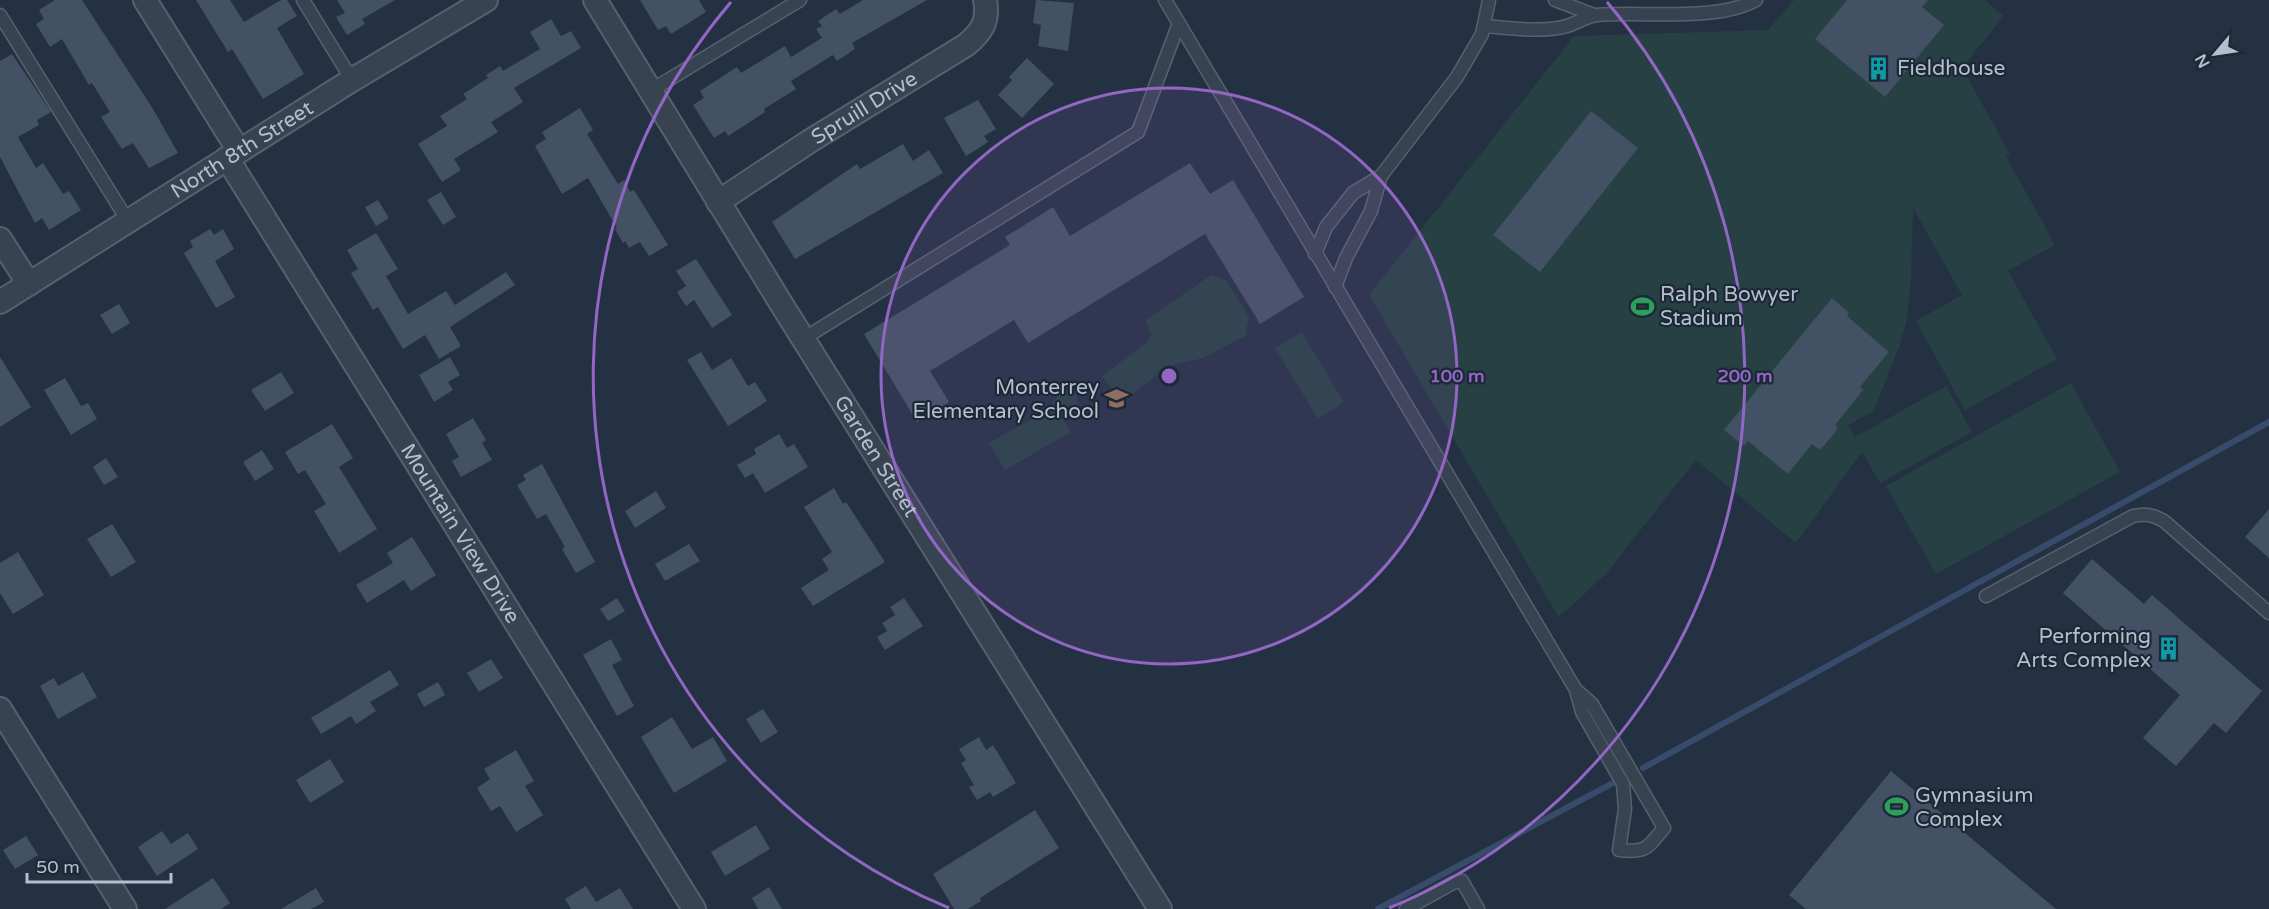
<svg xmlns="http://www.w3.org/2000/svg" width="2269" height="909" font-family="'Varela Round',sans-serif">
<rect width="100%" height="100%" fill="#243142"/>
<g fill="#264043">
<path d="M1794 0H1985L2004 16 1962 68 2010 154 2006 156 2055 245 2008 271 2057 359 1965 410 1916 321 1962 295 1913 208 1911 279 1907 318 1900 345 1874 410 1848 426 1855 437 1946 386 1972 432 1880 483 1862 452 1796 543 1696 460 1606 574C1589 588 1577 604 1558 616L1369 295 1574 36 1768 30Z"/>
<polygon points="1211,275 1226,280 1249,317 1245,336 1203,358 1169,366 1122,402 1102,376 1146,343 1151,336 1146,320"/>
<polygon points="1302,332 1344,402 1318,419 1275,348"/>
<polygon points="2071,383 2120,472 1936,574 1886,486"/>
<polygon points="1063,389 1072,390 1077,395 1078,404 1073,412 1065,412 1063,418 1071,432 1005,470 989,443 1047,410"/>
</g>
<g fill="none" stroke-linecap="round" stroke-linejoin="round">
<g stroke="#364c6a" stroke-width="6">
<polyline points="1643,768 2269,422"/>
<polyline points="1378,909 1613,783"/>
</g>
</g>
<g fill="#425164">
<polygon points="55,0 82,0 153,109 178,153 149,168 133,143 122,149 101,117 110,112 92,83 89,85 62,39 50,47 36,24 44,19 39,10"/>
<polygon points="196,0 230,0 244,22 281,0 287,0 297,16 277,28 304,74 263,99 232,49 228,52"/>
<polygon points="337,0 395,0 362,19 365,24 347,35 336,17 345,13"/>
<polygon points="640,0 699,0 706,12 671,34 666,26 658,30"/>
<polygon points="863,0 927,0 852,43 855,49 837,61 833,55 791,81 796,89 764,109 765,112 728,136 725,131 714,138 693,105 704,98 700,91 737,67 741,73 785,46 791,57 822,38 816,29 822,26 818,21 836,9 840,14"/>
<polygon points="1036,0 1074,3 1068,51 1038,46 1041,25 1033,23"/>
<polygon points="1847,0 1928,0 1922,7 1944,25 1885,97 1815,39"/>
<polygon points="551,19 561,36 571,31 581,48 514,88 523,102 491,122 498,132 454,159 461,170 442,182 418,144 447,126 440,116 467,99 463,94 488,78 486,75 500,66 503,71 540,49 530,32"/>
<polygon points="12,54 51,112 37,120 39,125 18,137 36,168 43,163 63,194 69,191 81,210 49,230 42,218 35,223 0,157 0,61"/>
<polygon points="1027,58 1054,84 1022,118 998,95 1012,80 1009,77"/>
<polygon points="978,100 996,129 984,136 988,142 966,156 944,118"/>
<polygon points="580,108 593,130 587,134 618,184 624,180 630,192 634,190 668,245 649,256 640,242 629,248 625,241 623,243 615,229 617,228 588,178 562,194 535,146 546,139 542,132"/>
<polygon points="1591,111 1638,148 1540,272 1493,235"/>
<polygon points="903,144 913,161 929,150 943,173 795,259 772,222 857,164 860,169"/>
<polygon points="1190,163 1210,194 1233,180 1304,297 1260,324 1205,234 1028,343 1014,320 930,371 949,402 917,422 864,334 1010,245 1005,237 1053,207 1070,236"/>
<polygon points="441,192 456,217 443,225 427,200"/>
<polygon points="378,200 389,218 376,226 365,207"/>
<polygon points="210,229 214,235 223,229 234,249 215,261 235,297 216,308 184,253 193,247 190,241"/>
<polygon points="376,233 398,269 386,276 408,314 446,291 455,305 506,272 515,285 450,327 461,346 439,359 425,335 403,349 378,307 373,310 351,273 358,269 347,250"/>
<polygon points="696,259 732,315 712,328 694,300 686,306 677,292 686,286 676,271"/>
<polygon points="1832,298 1849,313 1847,316 1889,352 1860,387 1863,390 1835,425 1838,428 1833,435 1820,450 1812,444 1788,474 1748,441 1744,446 1724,430"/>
<polygon points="119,304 130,323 112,334 100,315"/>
<polygon points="701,352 712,370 731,358 748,386 755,382 767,401 728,426 687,360"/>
<polygon points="0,357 31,407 0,427"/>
<polygon points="450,357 460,375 448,382 453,390 434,402 419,375"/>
<polygon points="281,372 294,393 265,411 251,390"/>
<polygon points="65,378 81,406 88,403 97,419 71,435 44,390"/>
<polygon points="473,418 486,440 482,443 492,460 461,477 452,461 459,457 446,434"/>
<polygon points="332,424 353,458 339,467 377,529 339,553 314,511 326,504 305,470 298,474 285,452"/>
<polygon points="779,434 787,448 794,444 808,467 765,493 753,473 745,478 737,465 756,454 754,449"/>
<polygon points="262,450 274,469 255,481 243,462"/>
<polygon points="106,458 118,477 104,485 93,467"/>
<polygon points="542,464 595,562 576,573 562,549 565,547 546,514 537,519 517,485 526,480 523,475"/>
<polygon points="834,488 843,504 846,502 885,562 813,606 801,588 829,570 822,559 832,552 804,507"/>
<polygon points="656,491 666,508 635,528 625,511"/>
<polygon points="2269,509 2269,558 2245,537"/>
<polygon points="112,524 136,562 111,577 87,539"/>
<polygon points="412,537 436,575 411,591 404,580 367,603 356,585 393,563 387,553"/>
<polygon points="689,544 700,561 665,581 655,564"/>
<polygon points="18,552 44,595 13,614 0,593 0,563"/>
<polygon points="2092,559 2144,604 2152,595 2262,691 2226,733 2214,723 2176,766 2143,738 2180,695 2063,593"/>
<polygon points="617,598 625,611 608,621 600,609"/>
<polygon points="904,598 923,626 885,650 877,637 887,631 882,623 895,615 890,607"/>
<polygon points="611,639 622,660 612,665 634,706 617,716 583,655"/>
<polygon points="491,659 503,678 479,692 467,673"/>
<polygon points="390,670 399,685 370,702 376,711 356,724 351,716 321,734 311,718"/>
<polygon points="83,672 97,697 58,719 40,686 54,678 58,686"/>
<polygon points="438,682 445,695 424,707 417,694"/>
<polygon points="763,709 778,732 761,743 746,719"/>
<polygon points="672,717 692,749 713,737 727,761 674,793 641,737"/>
<polygon points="979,737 986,750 993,745 1016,783 993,797 990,792 977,800 969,787 974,785 961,763 966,760 959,749"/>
<polygon points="516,750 534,781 525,786 543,815 516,832 500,806 491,811 477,788 490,779 484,769"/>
<polygon points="330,759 344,782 310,803 296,780"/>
<polygon points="1891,771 1990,854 2056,909 1806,909 1789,895"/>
<polygon points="1035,810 1059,848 980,898 981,901 968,909 954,909 933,874"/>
<polygon points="756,825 770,849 725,876 711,852"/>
<polygon points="162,831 171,844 188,833 198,849 157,876 138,847"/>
<polygon points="26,836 38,855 15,869 3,850"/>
<polygon points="213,878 230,903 221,909 165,909"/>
<polygon points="586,886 596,902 620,888 633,909 571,909 565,899"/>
<polygon points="769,887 782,909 758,909 752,898"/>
<polygon points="316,888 324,902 311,909 281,909"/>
</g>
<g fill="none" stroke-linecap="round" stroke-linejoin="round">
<defs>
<g id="lane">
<polyline points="303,0 352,80"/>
<path d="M1165 0 1576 690 1582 712 1623 784 1625 809 1619 850C1647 853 1647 848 1664 828L1592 704 1576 690"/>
<polyline points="1555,0 1594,15"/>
<polyline points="0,15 128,221"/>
<path d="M1485 26C1510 28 1542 33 1567 26 1577 23 1587 16 1597 15 1642 11 1717 22 1756 0"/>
<polyline points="650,91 800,0"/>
<polyline points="1315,254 1326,227 1353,193 1381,176 1457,77 1482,34 1489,0"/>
<polyline points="1335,287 1346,258 1371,211 1381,176"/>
<polyline points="803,339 1138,132 1179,23"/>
<path d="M1986 596 2133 516C2146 513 2153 515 2164 521L2269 613"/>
<polyline points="1406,909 1453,883 1462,881 1478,909"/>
</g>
<g id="street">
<polyline points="145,0 239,151"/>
<path id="s1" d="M595 0 782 305 1160 909"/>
<path id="s2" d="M227 158 694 909"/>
<path id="s3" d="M718 202 810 141 966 45C982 32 989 21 985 0"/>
<polyline points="0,239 29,284"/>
<path id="s4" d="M0 302 352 80 486 0"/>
<polyline points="0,709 125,909"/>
</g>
</defs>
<use href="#lane" stroke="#56616f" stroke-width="15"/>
<use href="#street" stroke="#56616f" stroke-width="26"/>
<use href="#lane" stroke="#384351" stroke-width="12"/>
<use href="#street" stroke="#384351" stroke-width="22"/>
</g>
<circle cx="1169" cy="376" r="288" fill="#9266c4" fill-opacity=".12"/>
<g fill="none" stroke="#9266c4" stroke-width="3">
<circle cx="1169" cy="376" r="288"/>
<path d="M949 908A576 576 0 0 1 731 2M1607 2A576 576 0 0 1 1389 908"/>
</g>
<defs>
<symbol id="building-bare" viewBox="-9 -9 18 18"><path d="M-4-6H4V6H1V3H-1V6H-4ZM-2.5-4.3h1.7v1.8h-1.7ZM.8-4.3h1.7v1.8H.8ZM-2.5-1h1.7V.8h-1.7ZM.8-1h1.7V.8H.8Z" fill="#0f9aa8" stroke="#1d2837" stroke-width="2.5" paint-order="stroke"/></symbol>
<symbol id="stadium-bare" viewBox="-9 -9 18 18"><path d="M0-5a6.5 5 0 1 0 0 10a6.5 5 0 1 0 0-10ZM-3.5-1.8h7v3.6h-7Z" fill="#2e9e5b" stroke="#1d2837" stroke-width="2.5" paint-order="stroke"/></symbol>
<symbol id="school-bare" viewBox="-9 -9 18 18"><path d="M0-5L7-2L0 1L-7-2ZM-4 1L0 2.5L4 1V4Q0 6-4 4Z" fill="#8d6e63" stroke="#1d2837" stroke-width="2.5" paint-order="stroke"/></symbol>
</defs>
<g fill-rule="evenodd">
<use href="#building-bare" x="1862" y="52" width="33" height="33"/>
<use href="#stadium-bare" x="1626" y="290" width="33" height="33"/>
<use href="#school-bare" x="1100" y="382" width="33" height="33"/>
<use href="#building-bare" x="2152" y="632" width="33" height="33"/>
<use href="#stadium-bare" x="1880" y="790" width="33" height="33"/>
</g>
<g text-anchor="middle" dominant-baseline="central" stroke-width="4.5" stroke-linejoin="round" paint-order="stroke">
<g font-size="21" fill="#b5becc" stroke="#1d2837" text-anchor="start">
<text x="1897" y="68">Fieldhouse</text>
<text x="1660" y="294">Ralph Bowyer<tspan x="1660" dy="24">Stadium</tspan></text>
<text x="1099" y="387" text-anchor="end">Monterrey<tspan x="1099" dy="24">Elementary School</tspan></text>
<text x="2151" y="636" text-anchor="end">Performing<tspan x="2151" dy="24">Arts Complex</tspan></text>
<text x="1915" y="795">Gymnasium<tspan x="1915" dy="24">Complex</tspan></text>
</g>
<g font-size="21" fill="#b5becc" stroke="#1d2837">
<text stroke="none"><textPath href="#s3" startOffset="174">Spruill Drive</textPath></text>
<text stroke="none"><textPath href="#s4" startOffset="286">North 8th Street</textPath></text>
<text stroke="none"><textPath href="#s1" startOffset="536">Garden Street</textPath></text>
<text stroke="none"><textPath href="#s2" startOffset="442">Mountain View Drive</textPath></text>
</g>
</g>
<circle cx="1169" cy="376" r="9" fill="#9266c4" stroke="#1d2837" stroke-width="3"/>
<g font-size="18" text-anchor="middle" font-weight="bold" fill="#9266c4" stroke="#1d2837" stroke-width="4.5" stroke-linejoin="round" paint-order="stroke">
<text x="1457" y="382">100 m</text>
<text x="1745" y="382">200 m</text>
</g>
<g transform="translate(2215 54) rotate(241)" stroke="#1d2837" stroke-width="4.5" paint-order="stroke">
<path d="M0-4.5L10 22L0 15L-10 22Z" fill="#b5becc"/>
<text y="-9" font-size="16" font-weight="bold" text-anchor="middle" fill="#b5becc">N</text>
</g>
<path d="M27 873v9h144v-9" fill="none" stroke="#b5becc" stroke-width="3"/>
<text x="36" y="873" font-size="18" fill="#b5becc" stroke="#1d2837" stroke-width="4.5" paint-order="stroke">50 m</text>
</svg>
